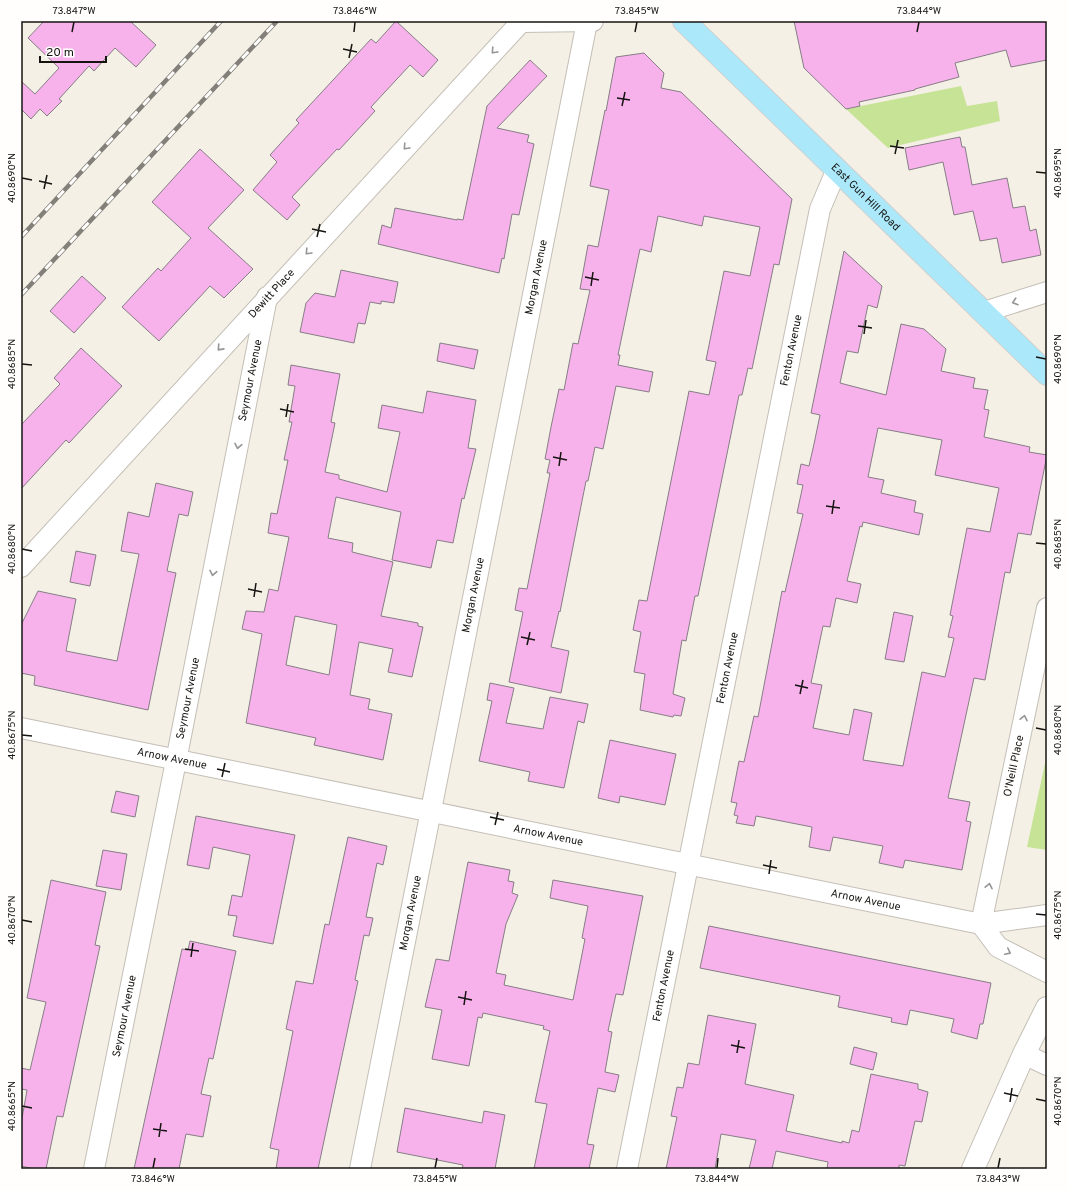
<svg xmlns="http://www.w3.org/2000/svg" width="1068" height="1190" font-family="Overpass,sans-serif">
<rect width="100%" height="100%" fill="#f5f0e6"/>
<g fill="#c7e396">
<polygon points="961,86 967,106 997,101 1000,121 888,148 846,109"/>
<polygon points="1047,754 1047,850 1027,847"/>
</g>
<g fill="#f7b2ec" stroke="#867e85" fill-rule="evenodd">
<polygon points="44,21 130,21 156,45 136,67 115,48 94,71 89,66 59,99 62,101 47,116 40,109 31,119 21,109 21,81 35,94 59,68 28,38"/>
<polygon points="396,21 438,60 423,77 410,65 371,107 375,111 339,150 337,149 292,197 300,205 287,220 253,190 277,162 270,155 299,123 296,120 371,39 376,43"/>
<polygon points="794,21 1047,21 1047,60 1011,67 1006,50 955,63 959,77 915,89 915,90 859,102 860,106 846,109 804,68"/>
<polygon points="644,53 664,73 661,88 681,92 792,199 779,265 774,264 752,369 748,368 742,395 739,395 698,596 695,596 686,641 682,640 673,694 685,698 681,716 674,715 673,717 640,710 645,674 634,672 641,632 633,630 639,600 647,601 689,391 709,395 716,362 706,360 724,271 750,276 760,227 704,216 702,226 658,216 651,252 640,249 618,355 620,355 618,365 653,372 649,392 616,386 603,449 595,447 588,481 586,481 560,612 559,611 551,647 569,651 561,693 509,682 523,612 515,610 519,588 527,589 550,473 547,473 550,460 545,459 551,427 559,389 564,390 573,343 578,344 590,290 580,289 588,245 598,247 609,190 590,186 605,110 606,111 616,57"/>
<polygon points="530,60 547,76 497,128 529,135 527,142 534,144 519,215 512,214 504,259 502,258 499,273 378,244 382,225 391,228 395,208 457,220 457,219 463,220 487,106"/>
<polygon points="960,137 962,147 965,147 972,185 1007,178 1013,208 1025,206 1030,231 1036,229 1041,255 1002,263 997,238 980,241 973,211 954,215 943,162 909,170 905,148"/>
<polygon points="200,149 244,190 208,228 253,269 224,298 210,286 159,341 122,307 158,268 161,271 191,238 152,202"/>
<path d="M844 251 882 286 877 308 868 305 858 353 847 351 840 383 886 395 901 324 924 329 946 349 941 371 975 378 973 388 988 390 984 409 989 410 984 437 1030 447 1029 452 1047 455 1031 535 1018 533 1010 573 1005 572 985 680 974 678 948 798 970 802 966 821 971 822 962 870 905 860 903 868 879 863 883 846 833 837 830 851 809 847 812 827 756 816 754 826 736 823 738 816 734 815 737 803 731 802 739 761 744 762 754 716 758 717 782 591 785 592 803 514 797 513 803 485 797 484 801 464 809 466 814 444 820 415 811 413ZM878 428 942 440 935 475 999 488 990 532 967 528 950 615 953 616 948 637 954 638 945 677 922 672 903 766 863 760 872 713 854 709 849 735 813 728 822 685 811 683 823 626 830 627 836 598 857 603 861 584 847 581 860 526 862 527 863 522 919 535 923 514 914 512 916 501 881 493 884 480 868 477Z"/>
<polygon points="341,270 398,282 394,303 381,301 381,304 370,302 365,324 358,323 354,343 300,332 306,303 315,293 335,297"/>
<polygon points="82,276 106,298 74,333 50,311"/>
<polygon points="440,343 478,350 474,369 437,361"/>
<polygon points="81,348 122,386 69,443 66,440 21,489 21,425 60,384 54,378"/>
<path d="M291 365 340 374 331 422 335 423 325 472 339 475V479L387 492 400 432 378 428 382 405 423 413 427 391 476 400 468 448 476 449 464 499 462 498 453 543 437 540 431 568 392 560 401 512 336 497 328 538 353 543 352 552 393 562 381 616 418 623V626L423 627 412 677 388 672 393 649 359 642 350 695 370 699 368 709 392 714 383 760 314 745 316 738 246 723 262 634 242 629 246 611 264 612 269 589 278 591 289 537 268 533 271 513 277 514 288 460H284L292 422H289L295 386 288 385ZM295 616 337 625 329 675 286 665Z"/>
<polygon points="156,483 193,492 188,516 179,514 167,571 176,573 148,710 34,685 35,676 21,673 21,625 38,591 76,599 66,651 117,661 139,554 121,551 128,512 149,517"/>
<polygon points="76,551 96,555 90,586 70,582"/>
<polygon points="894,612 913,616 904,662 885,659"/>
<polygon points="490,683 514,688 506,723 543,729 550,697 588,704 584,723 578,721 564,788 528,781 530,772 479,761 492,701 487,700"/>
<polygon points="610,740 676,754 665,805 620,796 619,803 598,798"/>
<polygon points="116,791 139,796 135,817 111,812"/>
<polygon points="196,816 295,835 273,944 233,936 237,916 228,915 232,895 242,897 250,855 213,847 209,869 187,865"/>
<polygon points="348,837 387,846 383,865 377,863 366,917 373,918 369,936 364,935 355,980 358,981 318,1169 276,1169 279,1150 270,1148 293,1031 286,1029 296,981 313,984 325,924 329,925"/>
<polygon points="103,850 127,854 121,890 96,886"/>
<polygon points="468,862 510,870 508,881 514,882 512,893 518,895 506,924 496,973 506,975 504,985 573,1000 585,939 582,938 588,906 550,898 553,880 643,896 623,995 616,994 608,1031 612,1032 605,1072 619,1075 615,1092 598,1088 587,1144 594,1145 589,1169 534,1169 547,1104 535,1102 550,1031 543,1029 544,1026 483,1013 482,1018 478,1017 469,1066 432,1059 442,1010 425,1007 436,959 449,961"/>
<polygon points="51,880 106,892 95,945 100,946 63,1117 57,1116 46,1169 34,1169 21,1166 21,1124 27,1090 21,1089 21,1068 30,1070 46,1002 27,998"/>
<polygon points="709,926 991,983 983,1024 980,1024 977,1039 951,1032 954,1019 910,1010 907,1025 891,1022 892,1018 838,1007 840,996 700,968"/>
<polygon points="190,941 236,951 213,1059 209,1058 201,1094 211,1096 203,1137 186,1134 179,1169 134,1169 182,949 188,950"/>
<polygon points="708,1015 756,1024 745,1084 794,1095 786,1131 842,1143 842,1141 849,1143 852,1130 859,1132 871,1074 918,1084 918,1089 928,1092 922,1122 915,1121 905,1166 899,1165 899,1169 827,1169 828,1162 776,1151 772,1169 749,1169 756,1140 721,1134 715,1169 666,1169 677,1117 671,1116 677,1087 683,1088 688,1063 699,1065"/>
<polygon points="854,1047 877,1053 873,1070 850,1064"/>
<polygon points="405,1108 482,1123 484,1111 505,1115 495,1169 462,1169 463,1165 397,1152"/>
</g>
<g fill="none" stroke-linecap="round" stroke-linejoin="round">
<defs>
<g id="minor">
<polyline points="521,22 593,21"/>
<polyline points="984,312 1047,292"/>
<path id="s1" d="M21 567 522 21"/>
<polyline points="1047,608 981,924 998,947 1047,972"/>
<path id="s2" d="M21 728 981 924 1047 915"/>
<polyline points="1024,1054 1047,1065"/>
<path id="s3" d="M94 1169 176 761 267 297"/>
<path id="s4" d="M360 1169 587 22"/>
<path id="s5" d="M627 1169 820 209 837 169"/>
</g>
<polyline id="secondary" points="973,1169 1024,1054 1047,1008"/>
<g id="primary">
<path id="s6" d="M684 21 1047 374"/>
</g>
</defs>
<use href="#minor" stroke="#c4bfb6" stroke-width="22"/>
<use href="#secondary" stroke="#c4bfb6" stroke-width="24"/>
<use href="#primary" stroke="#d0d0cf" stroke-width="24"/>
<use href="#minor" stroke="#fff" stroke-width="20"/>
<use href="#secondary" stroke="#fff" stroke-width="22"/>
<use href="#primary" stroke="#aae8fa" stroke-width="22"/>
<defs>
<g id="rail">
<polyline points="21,237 221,21"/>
<polyline points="21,295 277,21"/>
</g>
</defs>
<use href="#rail" stroke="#837f79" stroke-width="4.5"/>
<use href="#rail" stroke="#fffefc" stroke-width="3" stroke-dasharray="9" stroke-linecap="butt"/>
</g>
<defs><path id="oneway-chevron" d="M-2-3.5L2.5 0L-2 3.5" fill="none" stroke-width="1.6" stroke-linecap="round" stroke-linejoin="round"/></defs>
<g stroke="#969594">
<use href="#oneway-chevron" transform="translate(494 51) rotate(133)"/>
<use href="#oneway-chevron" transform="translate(406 147) rotate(133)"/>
<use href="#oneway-chevron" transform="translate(308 252) rotate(133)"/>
<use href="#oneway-chevron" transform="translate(1015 302) rotate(162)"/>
<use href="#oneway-chevron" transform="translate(220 348) rotate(132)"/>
<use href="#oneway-chevron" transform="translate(238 446) rotate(101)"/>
<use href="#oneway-chevron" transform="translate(213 573) rotate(101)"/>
<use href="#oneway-chevron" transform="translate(1024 718) rotate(-78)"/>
<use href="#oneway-chevron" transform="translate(989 886) rotate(-78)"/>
<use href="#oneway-chevron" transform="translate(1008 952) rotate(27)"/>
</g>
<path fill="none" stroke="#161411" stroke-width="1.5" d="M72 32 74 22M354 32 355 22M635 32 637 22M917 32 919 22M343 49 357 52M349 58 352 44M617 98 630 100M622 106 625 92M890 146 904 148M895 154 898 140M1036 172 1046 173M22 178 32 180M39 181 52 184M44 189 47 175M312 229 326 232M317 237 320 224M585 277 599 280M591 286 593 272M858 326 872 328M864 334 866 320M1036 357 1046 359M22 364 32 365M280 409 294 412M286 417 288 404M553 457 567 460M559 466 561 452M826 506 840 508M832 514 834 500M1036 543 1046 544M22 549 32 551M248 589 262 592M254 597 256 583M521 637 535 640M527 645 530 632M795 685 808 688M800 694 803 680M1036 728 1046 730M22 735 32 736M217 769 230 772M222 777 225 763M490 817 504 820M495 825 498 812M763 865 777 868M769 874 771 860M1036 914 1046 915M22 920 32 922M185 949 199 951M191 957 193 943M458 997 472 1000M464 1005 466 991M731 1045 745 1048M737 1053 739 1040M1004 1093 1018 1096M1036 1099 1046 1101M1010 1102 1012 1088M22 1106 32 1108M153 1129 167 1131M159 1137 161 1123M153 1168 155 1158M435 1168 437 1158M717 1168 718 1158M998 1168 1000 1158"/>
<g text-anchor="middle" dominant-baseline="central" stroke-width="3.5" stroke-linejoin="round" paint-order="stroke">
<g font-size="11" fill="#161411" stroke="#fffefc">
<text stroke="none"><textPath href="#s6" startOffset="253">East Gun Hill Road</textPath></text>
<text stroke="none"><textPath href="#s4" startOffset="909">Morgan Avenue</textPath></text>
<text stroke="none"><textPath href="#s1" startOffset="371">Dewitt Place</textPath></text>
<text stroke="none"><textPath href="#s5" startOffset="835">Fenton Avenue</textPath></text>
<text stroke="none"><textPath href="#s3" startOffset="804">Seymour Avenue</textPath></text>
<text stroke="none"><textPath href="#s4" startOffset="585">Morgan Avenue</textPath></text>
<text stroke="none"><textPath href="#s5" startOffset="511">Fenton Avenue</textPath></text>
<text stroke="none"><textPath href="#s3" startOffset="480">Seymour Avenue</textPath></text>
<text stroke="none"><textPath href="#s2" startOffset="154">Arnow Avenue</textPath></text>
<text transform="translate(1014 766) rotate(-78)">O'Neill Place</text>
<text stroke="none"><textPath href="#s2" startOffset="538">Arnow Avenue</textPath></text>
<text stroke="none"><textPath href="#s2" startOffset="862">Arnow Avenue</textPath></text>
<text stroke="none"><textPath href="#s4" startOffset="261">Morgan Avenue</textPath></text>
<text stroke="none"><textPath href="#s5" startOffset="187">Fenton Avenue</textPath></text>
<text stroke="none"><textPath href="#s3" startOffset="156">Seymour Avenue</textPath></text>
</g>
</g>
<rect width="1068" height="1190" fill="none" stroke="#fffefc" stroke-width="44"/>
<path d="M40 56v6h66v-6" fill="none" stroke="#161411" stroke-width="2"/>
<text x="46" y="56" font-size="12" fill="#161411" stroke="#fffefc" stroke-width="3" paint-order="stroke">20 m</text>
<rect x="22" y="22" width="1024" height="1146" fill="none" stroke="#161411" stroke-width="1.5"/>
<g font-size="10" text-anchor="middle" fill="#161411">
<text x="74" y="14">73.847°W</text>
<text x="355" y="14">73.846°W</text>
<text x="637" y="14">73.845°W</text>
<text x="919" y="14">73.844°W</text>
<text transform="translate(1057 173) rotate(-90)" y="4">40.8695°N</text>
<text transform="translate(11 178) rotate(-90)" y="4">40.8690°N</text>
<text transform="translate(1057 359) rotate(-90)" y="4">40.8690°N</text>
<text transform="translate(11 364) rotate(-90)" y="4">40.8685°N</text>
<text transform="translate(1057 544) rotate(-90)" y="4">40.8685°N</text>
<text transform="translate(11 549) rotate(-90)" y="4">40.8680°N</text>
<text transform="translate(1057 730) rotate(-90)" y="4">40.8680°N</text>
<text transform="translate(11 735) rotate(-90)" y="4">40.8675°N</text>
<text transform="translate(1057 915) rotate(-90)" y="4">40.8675°N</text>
<text transform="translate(11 920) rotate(-90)" y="4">40.8670°N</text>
<text transform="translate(1057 1101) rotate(-90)" y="4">40.8670°N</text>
<text transform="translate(11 1106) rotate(-90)" y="4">40.8665°N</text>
<text x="153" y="1182">73.846°W</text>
<text x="435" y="1182">73.845°W</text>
<text x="717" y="1182">73.844°W</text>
<text x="998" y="1182">73.843°W</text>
</g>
</svg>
